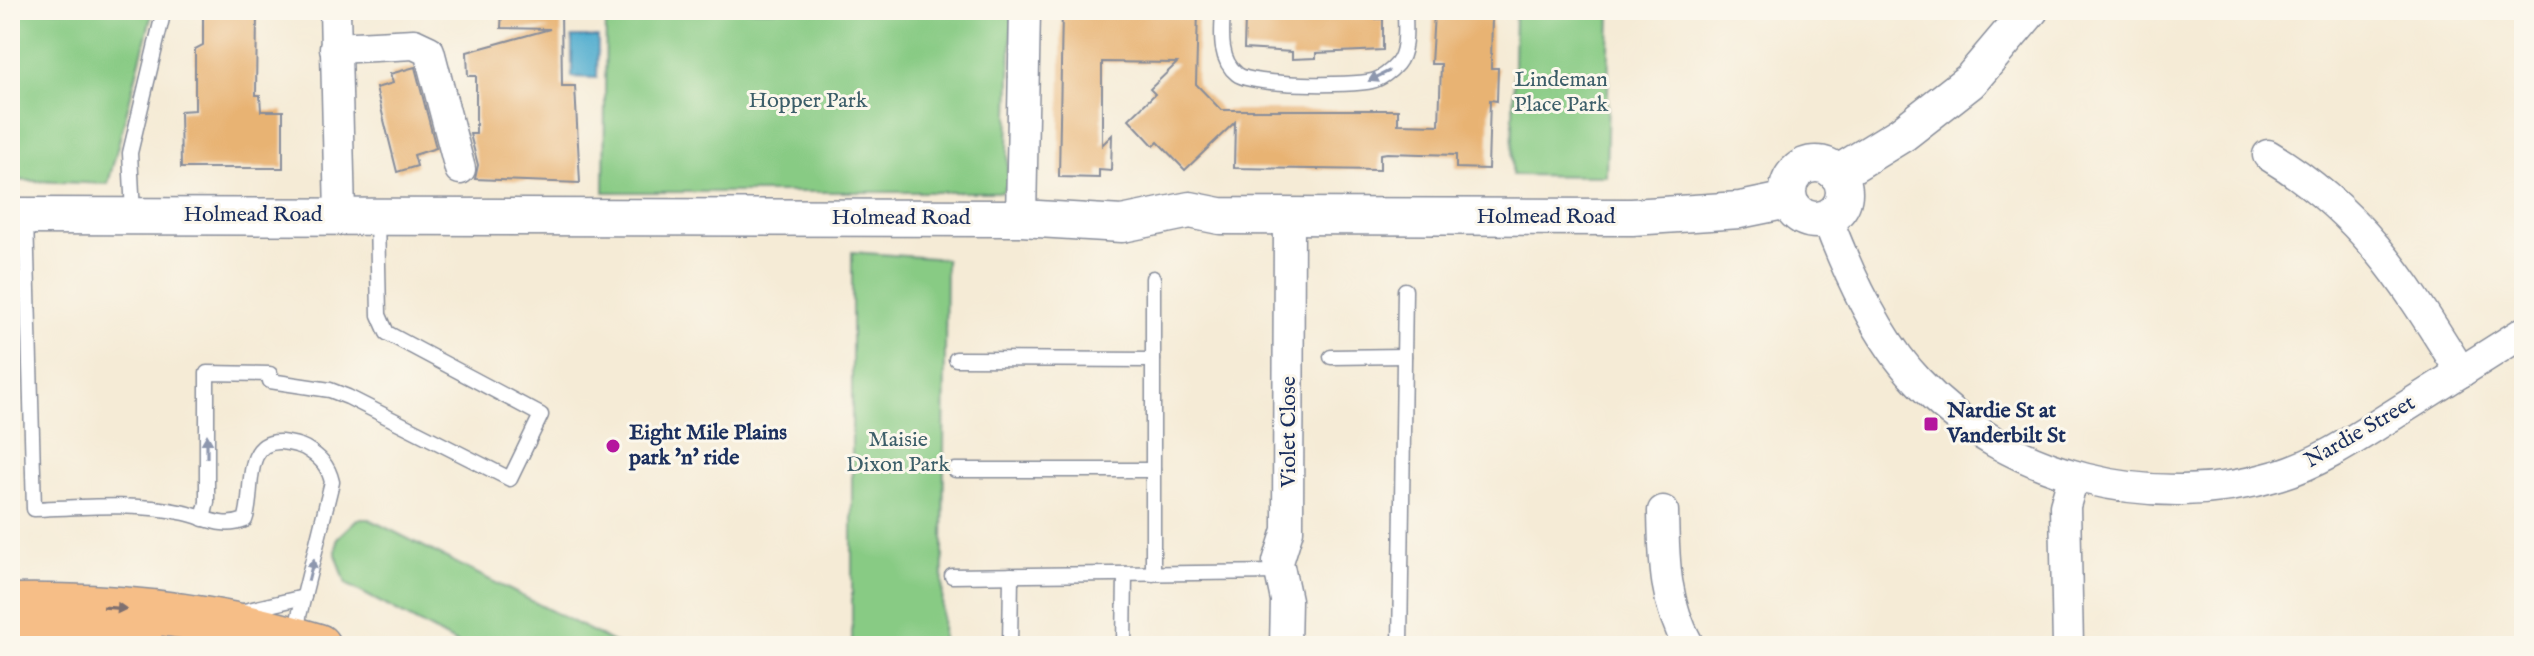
<svg xmlns="http://www.w3.org/2000/svg" width="2534" height="656" font-family="'IM FELL English',serif">
<rect width="100%" height="100%" fill="#fbf7ec"/>
<filter id="ink" filterUnits="userSpaceOnUse"><feTurbulence type="fractalNoise" baseFrequency=".0125" numOctaves="2"/><feDisplacementMap in="SourceGraphic" scale="16" xChannelSelector="R" yChannelSelector="G"/><feConvolveMatrix kernelMatrix="1 2 1 2 8 2 1 2 1" color-interpolation-filters="sRGB"/></filter>
<filter id="wash" filterUnits="userSpaceOnUse"><feTurbulence type="fractalNoise" baseFrequency=".006" numOctaves="4" result="noise"/><feDisplacementMap in="SourceGraphic" scale="32" xChannelSelector="R" yChannelSelector="G"/><feGaussianBlur stdDeviation="1.8" result="paint"/><feColorMatrix in="noise" values="0 0 0 0 0 0 0 0 0 0 0 0 0 0 0 0 0 1.4 0 .05"/><feComposite in="paint" operator="in"/></filter>
<g filter="url(#wash)">
<rect width="100%" height="100%" fill="#f5ebd6"/>
<g fill="#88cb84" stroke="#527d71" stroke-width="2">
<polygon points="10,10 153,10 108,184 10,180"/>
<polygon points="606,10 1012,10 1007,185 1002,192 604,192"/>
<polygon points="1515,10 1610,10 1606,176 1512,175"/>
<polygon points="852,252 946,259 942,646 852,646"/>
<polygon points="357,519 369,519 621,646 462,646 346,584 336,554 337,538"/>
</g>
<polygon fill="#51adcf" stroke="#366e96" stroke-width="2" points="572,37 598,37 597,78 572,77"/>
<g id="blocks">
<g fill="#e8b373">
<polygon points="257,10 256,95 260,95 261,111 283,111 283,168 181,168 180,111 195,110 195,49 203,45 203,12"/>
<polygon points="502,10 561,10 562,86 575,86 580,183 475,179 478,165 470,134 476,134 476,76 468,76 467,52 550,29 501,28"/>
<polygon points="1062,10 1198,10 1196,84 1221,110 1398,110 1398,124 1439,125 1441,64 1431,64 1434,13 1492,13 1491,68 1498,68 1497,101 1490,100 1488,169 1456,168 1456,155 1387,153 1380,154 1380,170 1234,168 1235,122 1185,170 1158,142 1154,146 1129,119 1155,94 1150,89 1177,63 1102,62 1102,145 1112,135 1111,171 1099,170 1099,178 1059,177"/>
<polygon points="1252,10 1376,10 1376,19 1383,19 1383,50 1316,53 1316,58 1292,59 1292,52 1244,49 1245,19 1252,19"/>
<polygon points="415,67 436,148 414,155 417,166 397,172 376,88 393,83 390,74"/>
</g>
</g>
</g>
<g filter="url(#ink)">
<use href="#blocks" fill-opacity="0" stroke="#888d9a" stroke-width="2"/>
<g fill="none" stroke-linecap="round" stroke-linejoin="round">
<defs>
<g id="service">
<path d="M1223 10C1222 31 1218 59 1237 74 1251 86 1352 86 1372 81 1381 79 1391 71 1397 64 1408 51 1405 26 1405 10"/>
<polyline points="133,214 130,153 164,10"/>
<path d="M26 218 34 509C83 507 137 502 185 513 207 518 222 529 245 520 255 496 241 440 281 442 289 443 297 444 305 448 320 457 328 465 332 482L299 616 298 636"/>
<polyline points="1331,357 1404,356"/>
<polyline points="956,359 1153,360"/>
<polyline points="270,381 330,390 348,397 510,479 541,415 387,333 379,315 377,216"/>
<polyline points="955,470 1153,470"/>
<polyline points="203,519 207,502 207,373 270,374"/>
<polyline points="1153,574 1153,278"/>
<polyline points="952,576 1280,572"/>
<polyline points="244,611 304,597"/>
<polyline points="1010,646 1011,575"/>
<polyline points="1124,646 1125,574"/>
<polyline points="1400,646 1405,290"/>
</g>
<g id="minor">
<polyline points="335,10 340,215"/>
<polyline points="335,48 414,44 429,51 460,169"/>
<path d="M2268 155C2363 212 2404 281 2461 372"/>
<polyline points="1021,218 1025,10"/>
<path d="M1827 218C1848 273 1877 338 1918 381 2008 478 2154 513 2279 475 2322 462 2359 436 2396 413 2439 386 2481 359 2524 332"/>
<path d="M1663 511C1664 560 1664 602 1689 646"/>
<polyline points="1285,646 1286,600 1278,562 1288,530 1289,215"/>
<polyline points="2068,646 2065,506 2073,478"/>
</g>
<g id="tertiary">
<circle cx="1816" cy="192" r="28"/>
<polyline points="1837,174 1902,134 1970,81 2030,10"/>
<polyline points="10,216 1021,218 1122,224 1190,210 1220,216 1632,217 1740,210 1788,200"/>
</g>
<g id="motorway">
<path d="M10 606C115 604 218 615 318 646"/>
<polyline points="10,637 142,646"/>
</g>
</defs>
<use href="#service" stroke="#888d9a" stroke-width="17"/>
<use href="#minor" stroke="#888d9a" stroke-width="33"/>
<use href="#tertiary" stroke="#888d9a" stroke-width="39"/>
<use href="#motorway" stroke="#888d9a" stroke-width="47"/>
<use href="#service" stroke="#fff" stroke-width="14"/>
<use href="#minor" stroke="#fff" stroke-width="30"/>
<use href="#tertiary" stroke="#fff" stroke-width="36"/>
<use href="#motorway" stroke="#f6be87" stroke-width="44"/>
</g>
<defs><path id="oneway-solid" d="M-6-.8H1V-3.2L6.5 0L1 3.2V.8H-6Z" transform="scale(2)"/></defs>
<g fill="#8d97ae">
<use href="#oneway-solid" transform="translate(1379 76) rotate(154)"/>
<use href="#oneway-solid" transform="translate(207 446) rotate(-90)"/>
<use href="#oneway-solid" transform="translate(311 570) rotate(-76)"/>
</g>
<use fill="#7e6f70" href="#oneway-solid" transform="translate(115 608) rotate(4)"/>
</g>
<g fill="#b5179e" stroke="#fbf7ec" stroke-width="3">
<rect x="1923" y="416" width="16" height="16" rx="4"/>
<circle cx="613" cy="446" r="8"/>
</g>
<g text-anchor="middle" dominant-baseline="central" stroke-width="6" stroke-linejoin="round" paint-order="stroke">
<g font-size="22" fill="#3c5e69" stroke="#fbf7ec">
<text x="1561" y="80">Lindeman<tspan x="1561" dy="25">Place Park</tspan></text>
<text x="808" y="101">Hopper Park</text>
<text x="898" y="440">Maisie<tspan x="898" dy="25">Dixon Park</tspan></text>
</g>
<g font-size="22" fill="#1b2f5e" stroke="#fbf7ec">
<text x="253" y="215">Holmead Road</text>
<text x="1546" y="217">Holmead Road</text>
<text x="901" y="218">Holmead Road</text>
<text transform="translate(1289 432) rotate(-90)">Violet Close</text>
<text transform="translate(2360 432) rotate(-30)">Nardie Street</text>
</g>
<g font-size="22" font-weight="bold" fill="#1b2f5e" stroke="#fbf7ec" text-anchor="start">
<text x="1947" y="411">Nardie St at<tspan x="1947" dy="25">Vanderbilt St</tspan></text>
<text x="629" y="433">Eight Mile Plains<tspan x="629" dy="25">park 'n' ride</tspan></text>
</g>
</g>
<rect width="2534" height="656" fill="none" stroke="#fbf7ec" stroke-width="40"/>
</svg>
